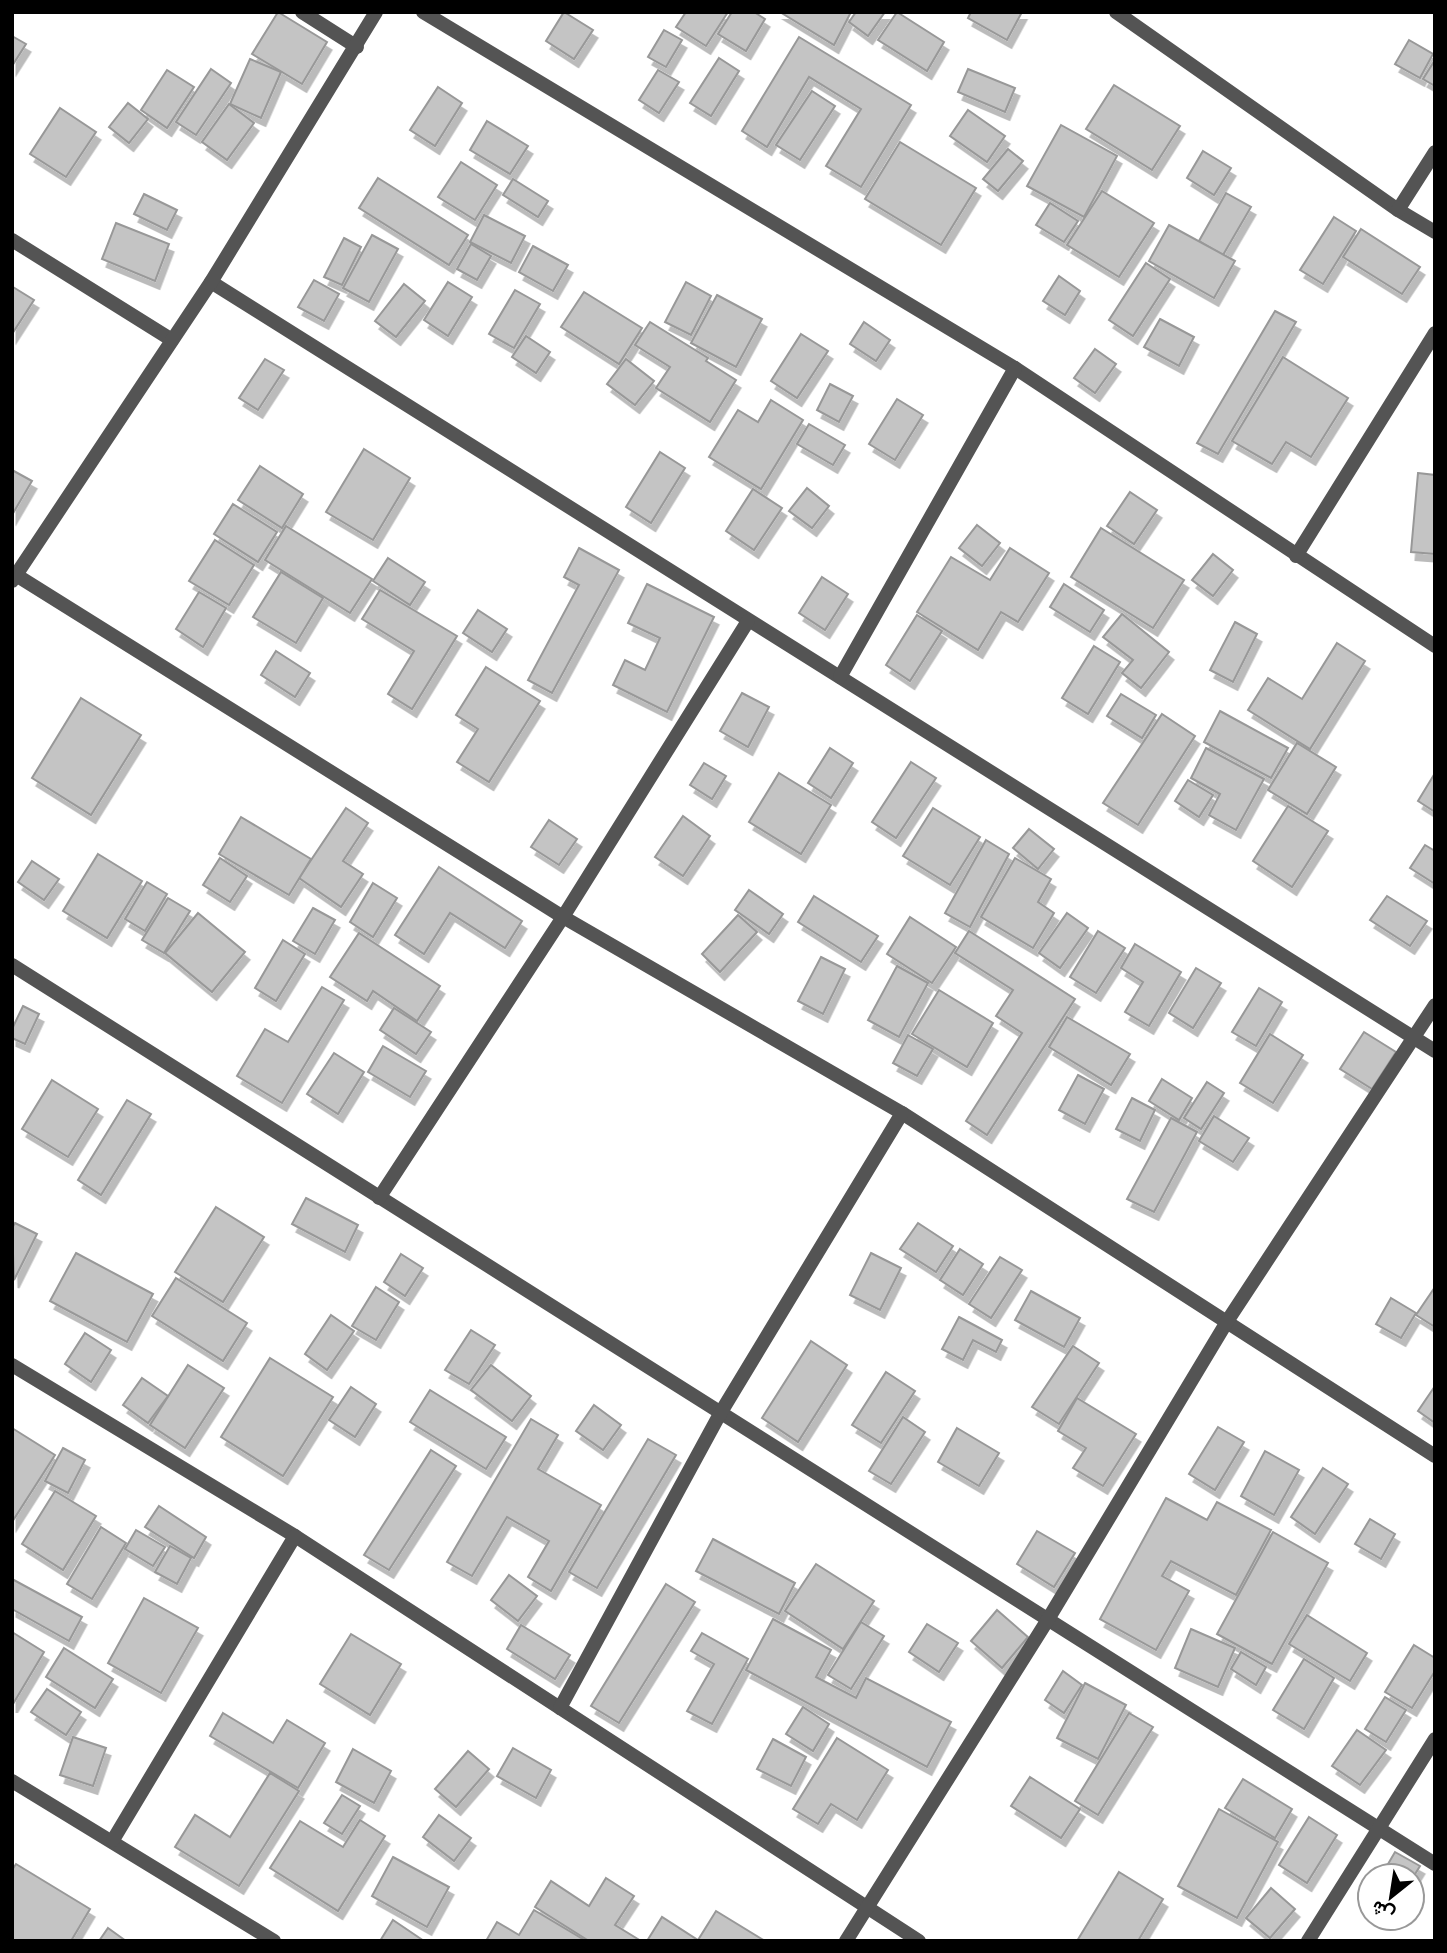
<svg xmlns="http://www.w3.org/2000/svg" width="1447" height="1953" font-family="Helvetica,Vazirmatn,sans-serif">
<defs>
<filter id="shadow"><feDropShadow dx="4.5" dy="8" stdDeviation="0" flood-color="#0004"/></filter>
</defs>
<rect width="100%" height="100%" fill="#fff"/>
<g fill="#c4c4c4" stroke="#989898" stroke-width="2" filter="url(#shadow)">
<polygon points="278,12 327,42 302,84 252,54"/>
<polygon points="564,12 593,30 574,59 546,41"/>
<polygon points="686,12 728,12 706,46 676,27"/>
<polygon points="732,12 754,12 765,19 746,51 718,34"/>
<polygon points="780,12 851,12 834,45"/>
<polygon points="856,12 885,12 868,36 849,22"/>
<polygon points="897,12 944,42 927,71 878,40"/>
<polygon points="971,12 1022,12 1007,40 968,18"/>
<polygon points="664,30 682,40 666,67 648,57"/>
<polygon points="12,36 26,44 12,66"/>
<polygon points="799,37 911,105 861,187 826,166 861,109 809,77 767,147 742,131"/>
<polygon points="1409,40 1433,54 1420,78 1395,64"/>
<polygon points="719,58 739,71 711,116 690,103"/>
<polygon points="250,59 281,72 261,118 230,104"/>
<polygon points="1435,60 1435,86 1423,79"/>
<polygon points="211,69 231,83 196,135 176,122"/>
<polygon points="968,69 1015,88 1005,112 958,92"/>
<polygon points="167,70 194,87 167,128 141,110"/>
<polygon points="658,70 679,82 659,113 639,100"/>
<polygon points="1114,85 1180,126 1152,170 1086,129"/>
<polygon points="438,87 462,103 435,146 410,130"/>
<polygon points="812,91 835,106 800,160 776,145"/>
<polygon points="128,103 148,119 129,143 109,127"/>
<polygon points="229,104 254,123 227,160 202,142"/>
<polygon points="60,108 96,132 66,177 30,154"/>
<polygon points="968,110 1005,136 987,162 950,136"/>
<polygon points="487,121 528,146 510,174 470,150"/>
<polygon points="1061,125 1117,156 1084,217 1027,186"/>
<polygon points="900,142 976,188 941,245 865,199"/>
<polygon points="1008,149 1023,161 998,191 983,179"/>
<polygon points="1203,151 1231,168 1214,195 1187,178"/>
<polygon points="461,162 497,185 475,220 438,197"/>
<polygon points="378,178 468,235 449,265 359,208"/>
<polygon points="513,179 548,201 538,217 503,195"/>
<polygon points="1102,191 1154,223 1119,277 1067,245"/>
<polygon points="1226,193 1251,207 1223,255 1199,241"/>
<polygon points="144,194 177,210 167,230 134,214"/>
<polygon points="1050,203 1078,221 1064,242 1036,225"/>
<polygon points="484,215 525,236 511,263 470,242"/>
<polygon points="1334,217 1356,231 1323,284 1300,270"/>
<polygon points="116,223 169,244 155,281 102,259"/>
<polygon points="1169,225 1235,261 1214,298 1149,261"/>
<polygon points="1361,229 1420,267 1402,294 1343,257"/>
<polygon points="372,235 398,249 369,302 343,288"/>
<polygon points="344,238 361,247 342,285 324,277"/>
<polygon points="471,244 491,256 477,280 457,269"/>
<polygon points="533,246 568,265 553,291 519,272"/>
<polygon points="1146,263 1170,279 1133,336 1109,320"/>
<polygon points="1059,276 1080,291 1065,315 1043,301"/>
<polygon points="314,280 339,294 324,321 298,307"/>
<polygon points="448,282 472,297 448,336 424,320"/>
<polygon points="686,282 711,296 691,335 665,322"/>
<polygon points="404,284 425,301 396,337 375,321"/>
<polygon points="13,287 34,300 12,334 12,289"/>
<polygon points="515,290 540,304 514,348 489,334"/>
<polygon points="584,292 642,328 619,364 561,327"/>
<polygon points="717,295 762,319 736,367 691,343"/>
<polygon points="1275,311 1296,322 1218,454 1197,443"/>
<polygon points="1160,319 1194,337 1179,366 1144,347"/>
<polygon points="650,322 708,358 706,361 736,380 710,422 656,388 670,367 635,345"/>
<polygon points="864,322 890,340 876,361 850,344"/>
<polygon points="801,334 828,351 797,398 771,381"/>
<polygon points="526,336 550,352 536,373 512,357"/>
<polygon points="1095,349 1116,364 1095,393 1074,378"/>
<polygon points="1283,357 1348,398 1311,457 1286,442 1272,464 1232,441"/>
<polygon points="265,359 284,370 258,410 239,398"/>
<polygon points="626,359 654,381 635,405 607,384"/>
<polygon points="830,384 853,396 839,422 817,410"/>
<polygon points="897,399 923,415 895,460 869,444"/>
<polygon points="771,400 803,420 761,489 709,457 738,410 758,422"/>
<polygon points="809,424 845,445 833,465 797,444"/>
<polygon points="364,449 410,478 373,540 326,512"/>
<polygon points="660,452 685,468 651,523 626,507"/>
<polygon points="260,466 303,494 282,528 238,500"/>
<polygon points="12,470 32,481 12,515"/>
<polygon points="1418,473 1435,475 1435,554 1411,552"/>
<polygon points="807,488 829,506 812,528 789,511"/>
<polygon points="753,489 782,508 754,550 726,531"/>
<polygon points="1130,492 1157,510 1134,544 1107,526"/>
<polygon points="233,504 277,532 258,562 214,534"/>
<polygon points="977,525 1000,543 982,566 959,548"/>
<polygon points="286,526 372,579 350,613 265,560"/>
<polygon points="1101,528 1184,580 1153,628 1071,577"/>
<polygon points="215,540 254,565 229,605 189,581"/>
<polygon points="579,548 619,570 552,693 528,680 579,585 564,577"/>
<polygon points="1010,548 1049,573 1018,622 1001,612 978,650 917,612 951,557 990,580"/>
<polygon points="1213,554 1233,570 1213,596 1192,580"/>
<polygon points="388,558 425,582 410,605 373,581"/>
<polygon points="281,572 323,598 296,643 253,617"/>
<polygon points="822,577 848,594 825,630 799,613"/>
<polygon points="647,584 714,617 667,712 613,685 625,660 645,670 660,638 628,623"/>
<polygon points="1064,584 1104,610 1090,632 1050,607"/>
<polygon points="380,590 457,636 412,709 388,694 414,651 362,619"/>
<polygon points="199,592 226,608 203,647 176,629"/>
<polygon points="478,610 507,629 492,652 463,633"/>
<polygon points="1122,614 1169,652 1141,688 1122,673 1133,660 1103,637"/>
<polygon points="917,615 942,631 910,681 886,665"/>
<polygon points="1235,622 1257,634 1233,682 1210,670"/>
<polygon points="1337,643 1365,661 1310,749 1248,710 1268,678 1302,699"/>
<polygon points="1094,646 1120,662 1088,714 1062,698"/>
<polygon points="276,651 310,673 295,697 261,675"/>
<polygon points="486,667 540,701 489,782 457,762 478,729 456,715"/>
<polygon points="742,693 769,707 748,747 720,731"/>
<polygon points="1121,694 1156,715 1142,738 1107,716"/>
<polygon points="81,698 141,735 91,815 32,778"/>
<polygon points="1220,711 1288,748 1271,778 1204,742"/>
<polygon points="1162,714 1195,736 1138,825 1103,803"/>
<polygon points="1297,743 1336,767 1307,814 1268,790"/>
<polygon points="830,748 853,763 831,798 808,783"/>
<polygon points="1206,748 1264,779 1236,830 1209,815 1220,794 1191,778"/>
<polygon points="911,762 936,778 896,838 872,822"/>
<polygon points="704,763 726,776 712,799 690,785"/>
<polygon points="779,773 831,805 801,854 749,822"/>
<polygon points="1435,773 1435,812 1418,801"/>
<polygon points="1188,780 1213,795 1199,817 1175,801"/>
<polygon points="1288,806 1328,831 1292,887 1253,861"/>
<polygon points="346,808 368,823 343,861 363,874 341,907 299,878"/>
<polygon points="933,808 980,837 950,885 903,856"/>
<polygon points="683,816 710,836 683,876 655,857"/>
<polygon points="241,817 311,859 289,895 219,854"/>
<polygon points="549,820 577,839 559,865 531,847"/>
<polygon points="1029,829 1054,849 1038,869 1013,848"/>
<polygon points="986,840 1009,854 970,927 945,913"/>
<polygon points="1425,845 1435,851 1435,884 1410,868"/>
<polygon points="98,854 142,881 107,938 63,911"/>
<polygon points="220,858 247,876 230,902 203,885"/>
<polygon points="1015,858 1051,879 1038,902 1054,913 1033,948 981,917"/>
<polygon points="32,861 59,879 44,900 18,882"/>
<polygon points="439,867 522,921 505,948 450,913 424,954 395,935"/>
<polygon points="147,882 167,894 145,931 125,919"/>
<polygon points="373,883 397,898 373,937 350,922"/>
<polygon points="749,890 783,914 769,934 735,910"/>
<polygon points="814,896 878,936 861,962 798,922"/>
<polygon points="1387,896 1427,921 1410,946 1370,920"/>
<polygon points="168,898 190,911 164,953 142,940"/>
<polygon points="313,908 335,920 315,954 293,941"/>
<polygon points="198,913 245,952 212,992 165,953"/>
<polygon points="1067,913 1088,928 1060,968 1039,953"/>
<polygon points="738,915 757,932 720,972 702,954"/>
<polygon points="910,917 956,947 932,983 887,954"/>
<polygon points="969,931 1075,999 987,1135 966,1121 1022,1033 996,1016 1013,990 955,953"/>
<polygon points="1098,931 1125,948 1096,993 1070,977"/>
<polygon points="359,933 440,986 417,1021 373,991 367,1001 330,977"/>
<polygon points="283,940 305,954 276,1001 255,988"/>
<polygon points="1135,944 1181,972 1149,1026 1125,1012 1143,982 1121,968"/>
<polygon points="821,957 845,969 823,1014 798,1001"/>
<polygon points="897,966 928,983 899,1037 868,1020"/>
<polygon points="1196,968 1221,983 1193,1028 1169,1013"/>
<polygon points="322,987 344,1000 282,1103 237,1076 265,1029 288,1042"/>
<polygon points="1259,988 1282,1002 1256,1046 1232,1032"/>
<polygon points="939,990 993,1023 967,1067 912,1034"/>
<polygon points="23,1006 39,1014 25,1044 12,1038 12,1029"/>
<polygon points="394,1008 431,1032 416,1054 380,1030"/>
<polygon points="1067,1017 1130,1054 1111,1085 1049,1047"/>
<polygon points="1364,1032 1396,1052 1372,1089 1340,1069"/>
<polygon points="1270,1034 1303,1055 1273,1103 1240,1083"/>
<polygon points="908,1035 933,1049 917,1076 893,1063"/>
<polygon points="383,1046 426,1071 410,1097 368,1072"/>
<polygon points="334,1053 364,1072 338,1114 307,1094"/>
<polygon points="1078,1075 1104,1089 1085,1124 1059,1110"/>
<polygon points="1162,1079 1192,1098 1179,1120 1149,1101"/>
<polygon points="52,1080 98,1109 68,1157 22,1129"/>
<polygon points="1207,1082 1224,1093 1201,1129 1184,1118"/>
<polygon points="1132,1098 1155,1110 1140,1141 1116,1129"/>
<polygon points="127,1100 151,1114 101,1195 78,1180"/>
<polygon points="1214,1116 1249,1138 1233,1162 1199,1141"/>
<polygon points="1171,1118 1197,1132 1154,1212 1127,1199"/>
<polygon points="306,1198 358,1225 345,1252 292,1224"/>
<polygon points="216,1207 264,1237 223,1302 175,1272"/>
<polygon points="15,1223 37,1234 14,1280 12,1228"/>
<polygon points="918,1223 953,1246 936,1272 900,1249"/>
<polygon points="960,1249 983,1264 963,1295 940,1280"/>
<polygon points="76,1253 153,1294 127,1342 50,1301"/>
<polygon points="871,1253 901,1268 880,1310 850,1295"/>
<polygon points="401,1254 423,1268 405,1296 384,1282"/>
<polygon points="1000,1257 1022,1270 991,1318 969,1304"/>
<polygon points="176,1278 247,1323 223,1361 152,1316"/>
<polygon points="376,1287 399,1302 376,1340 352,1326"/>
<polygon points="1435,1287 1435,1327 1416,1315"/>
<polygon points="1031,1291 1080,1318 1064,1347 1015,1320"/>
<polygon points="1391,1298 1416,1313 1401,1338 1376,1324"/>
<polygon points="331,1315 354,1331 327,1370 305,1354"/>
<polygon points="959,1317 1002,1340 996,1352 973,1340 963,1360 942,1349"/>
<polygon points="471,1330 495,1345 469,1384 445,1370"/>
<polygon points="85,1333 111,1350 91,1382 65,1364"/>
<polygon points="811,1341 847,1365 798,1442 762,1418"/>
<polygon points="1073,1346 1099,1363 1059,1424 1032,1407"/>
<polygon points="270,1358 333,1397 283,1476 221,1437"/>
<polygon points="188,1365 224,1388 185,1448 150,1425"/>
<polygon points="491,1365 531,1396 512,1421 471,1390"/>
<polygon points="886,1372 915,1391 881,1443 852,1425"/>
<polygon points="142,1378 168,1396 148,1423 123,1405"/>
<polygon points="1435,1386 1435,1423 1418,1411"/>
<polygon points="351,1387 376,1404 355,1437 329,1420"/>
<polygon points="430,1390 506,1437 486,1469 410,1422"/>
<polygon points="1077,1398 1136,1434 1103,1486 1073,1468 1086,1448 1058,1431"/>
<polygon points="594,1405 621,1425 603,1450 576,1431"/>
<polygon points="903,1417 925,1432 891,1484 869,1471"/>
<polygon points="531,1419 558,1435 538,1469 601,1505 551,1591 528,1577 549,1541 507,1517 472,1576 447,1562"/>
<polygon points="1218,1427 1244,1442 1215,1490 1189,1474"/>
<polygon points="12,1428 55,1455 12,1522"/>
<polygon points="957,1428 999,1453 979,1486 938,1462"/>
<polygon points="648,1439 676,1455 597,1588 569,1572"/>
<polygon points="63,1448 85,1460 68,1493 45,1481"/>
<polygon points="431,1450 456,1466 389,1570 364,1555"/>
<polygon points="1265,1451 1299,1470 1274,1515 1241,1496"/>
<polygon points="1323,1468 1348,1484 1315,1534 1291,1517"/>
<polygon points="55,1491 96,1516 63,1570 22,1544"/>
<polygon points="1166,1498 1207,1520 1217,1502 1271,1530 1236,1595 1171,1561 1162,1576 1189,1591 1156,1650 1100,1619"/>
<polygon points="159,1506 206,1537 194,1558 145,1527"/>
<polygon points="1370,1519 1395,1534 1381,1559 1355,1544"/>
<polygon points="101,1527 126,1543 92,1599 67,1584"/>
<polygon points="136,1530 165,1547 153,1566 125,1549"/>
<polygon points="1037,1531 1075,1553 1054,1587 1017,1564"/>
<polygon points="1273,1532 1328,1563 1272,1664 1217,1634"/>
<polygon points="713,1539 795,1583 779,1614 696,1571"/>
<polygon points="170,1546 191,1558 177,1584 155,1572"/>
<polygon points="816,1564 874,1601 843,1649 785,1611"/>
<polygon points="509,1575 537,1596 518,1621 491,1600"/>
<polygon points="12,1579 82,1617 69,1641 12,1609"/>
<polygon points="666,1584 695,1602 619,1723 591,1706"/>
<polygon points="144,1598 198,1628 161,1693 108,1663"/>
<polygon points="997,1610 1028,1637 1002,1668 971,1641"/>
<polygon points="1307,1615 1367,1653 1350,1681 1289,1644"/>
<polygon points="773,1619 831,1650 816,1677 856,1698 866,1678 951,1722 927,1767 746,1670"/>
<polygon points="861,1622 884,1636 851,1689 828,1675"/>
<polygon points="927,1624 958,1643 939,1672 909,1652"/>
<polygon points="521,1625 570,1655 555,1679 507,1649"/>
<polygon points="1191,1629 1235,1648 1218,1687 1175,1668"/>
<polygon points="12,1632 44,1652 13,1704 12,1704"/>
<polygon points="702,1633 748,1659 712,1724 687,1711 714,1664 691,1651"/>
<polygon points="351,1634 401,1664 370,1715 320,1684"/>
<polygon points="1414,1645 1435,1658 1435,1671 1412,1708 1385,1692"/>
<polygon points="64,1648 113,1679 95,1708 46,1677"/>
<polygon points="1241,1652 1266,1667 1256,1685 1231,1669"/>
<polygon points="1304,1659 1334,1678 1304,1729 1273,1710"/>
<polygon points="1063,1671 1082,1685 1064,1713 1045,1700"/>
<polygon points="1085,1683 1126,1705 1098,1759 1057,1738"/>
<polygon points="47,1689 81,1712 66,1735 31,1712"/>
<polygon points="1385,1697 1406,1710 1386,1742 1365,1729"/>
<polygon points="803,1707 829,1724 813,1751 786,1734"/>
<polygon points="223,1713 273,1743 287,1720 325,1743 298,1788 210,1736"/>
<polygon points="1129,1713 1153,1727 1098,1815 1075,1801"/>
<polygon points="1357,1730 1386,1750 1360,1785 1332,1766"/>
<polygon points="73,1737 106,1748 93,1786 60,1775"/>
<polygon points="837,1738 888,1770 857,1820 831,1804 818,1824 793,1809"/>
<polygon points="773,1739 806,1757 791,1786 757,1769"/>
<polygon points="513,1748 551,1770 536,1798 497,1776"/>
<polygon points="353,1749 391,1771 374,1803 336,1782"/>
<polygon points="468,1751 489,1769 456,1807 435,1789"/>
<polygon points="270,1773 299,1791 239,1886 175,1847 195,1815 230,1837"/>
<polygon points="1030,1777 1080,1809 1061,1838 1011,1806"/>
<polygon points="1243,1779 1292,1809 1275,1838 1225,1808"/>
<polygon points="342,1795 360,1806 342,1834 324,1823"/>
<polygon points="1219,1809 1278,1842 1237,1918 1178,1886"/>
<polygon points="439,1815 471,1838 454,1861 423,1837"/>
<polygon points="1309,1817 1337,1835 1307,1883 1279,1865"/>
<polygon points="360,1820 385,1836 338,1911 270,1868 300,1821 343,1847"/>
<polygon points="1395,1852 1420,1866 1412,1879 1412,1876 1381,1876"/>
<polygon points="393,1857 449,1887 427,1927 372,1896"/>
<polygon points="16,1864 90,1909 71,1941 12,1941 12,1870"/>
<polygon points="1119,1872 1163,1899 1138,1941 1077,1941"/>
<polygon points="606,1878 634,1896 615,1925 641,1941 589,1941 535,1907 551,1881 589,1906"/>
<polygon points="1271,1888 1295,1909 1270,1938 1246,1918"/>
<polygon points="534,1910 586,1941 486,1941 497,1922 519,1935"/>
<polygon points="716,1911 765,1941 647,1941 662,1917 698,1940"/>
<polygon points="393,1920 424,1941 380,1941"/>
<polygon points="108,1928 126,1941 99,1941"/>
</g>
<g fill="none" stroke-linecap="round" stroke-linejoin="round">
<g stroke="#545454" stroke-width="14">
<polyline points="302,12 357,47"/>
<polyline points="423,12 1015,368 1435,646"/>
<polyline points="1116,12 1398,210 1435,232"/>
<polyline points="1398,210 1435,152"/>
<polyline points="12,240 172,340"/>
<polyline points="211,282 1435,1051"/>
<polyline points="1296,556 1435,333"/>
<polyline points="16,575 563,917 902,1113 1435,1456"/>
<polyline points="840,677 1015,368"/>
<polyline points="12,965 1435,1864"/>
<polyline points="379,1198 563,917 748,621"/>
<polyline points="12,1365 295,1536 919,1941"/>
<polyline points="560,1708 721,1412 902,1113"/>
<polyline points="12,1781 274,1941"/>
<polyline points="113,1840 295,1536"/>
<polyline points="846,1941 1047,1621 1228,1320 1435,1005"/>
<polyline points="1308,1941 1435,1739"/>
</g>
<polyline stroke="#545454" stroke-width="14" points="12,581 211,282 376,12"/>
</g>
<rect width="1447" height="1953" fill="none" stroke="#000000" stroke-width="28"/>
<g transform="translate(1391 1897) rotate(210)"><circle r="33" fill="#ffffff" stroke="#999999" stroke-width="2"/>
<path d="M0-5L12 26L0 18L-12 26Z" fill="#000000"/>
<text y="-10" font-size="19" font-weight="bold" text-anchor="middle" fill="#000000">ش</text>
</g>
</svg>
